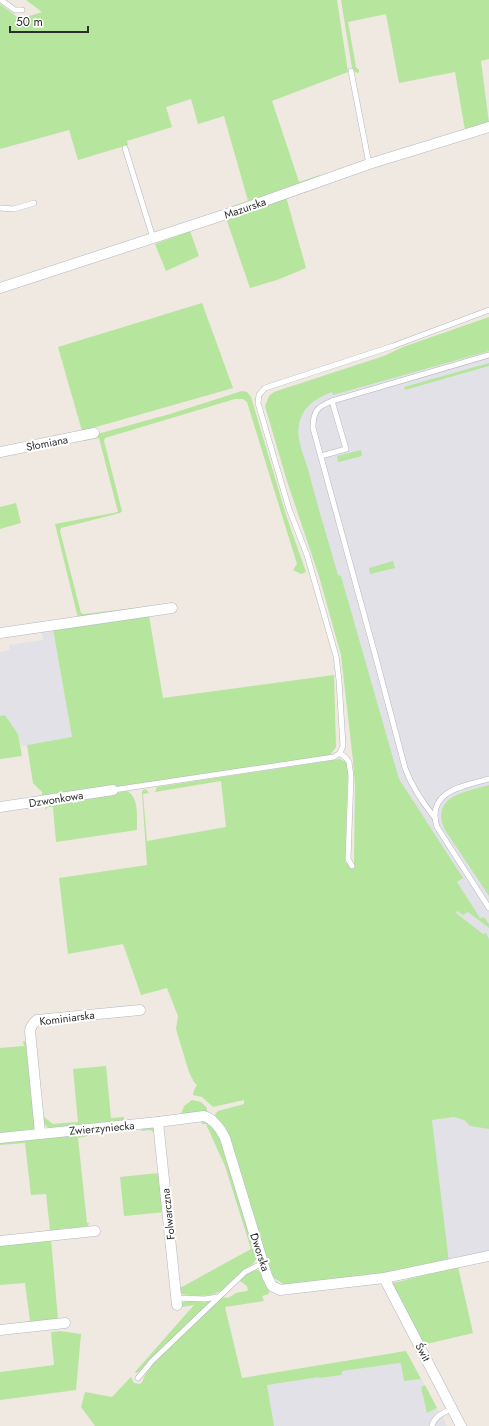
<svg xmlns="http://www.w3.org/2000/svg" width="489" height="1426" font-family="Jost,sans-serif">
<rect width="100%" height="100%" fill="#efe9e1"/>
<g fill="#e3e1e8">
<polygon points="489,321 489,957 355,786 353,760 341,655 319,576 287,481 265,406 269,396 274,392"/>
<polygon points="53,629 72,737 21,746 18,734 5,715 0,716 0,652 9,650 9,645 43,640 42,631"/>
<polygon points="454,1117 464,1120 470,1126 489,1129 489,1253 449,1262 432,1120"/>
<polygon points="406,1351 447,1426 255,1426 242,1378"/>
</g>
<g fill="#b6e59e">
<polygon points="26,0 337,0 348,72 272,101 299,182 320,175 320,177 234,207 232,206 248,201 224,116 198,124 191,99 166,107 172,127 127,141 128,145 78,160 69,130 0,149 0,4 20,19 42,12"/>
<polygon points="341,0 489,0 489,59 481,61 489,123 465,130 455,72 399,83 386,14 348,22 356,67 359,70 359,73 355,72 352,68"/>
<polygon points="286,197 306,268 277,280 250,288 226,218"/>
<polygon points="190,231 199,256 166,271 155,244"/>
<polygon points="202,303 233,388 82,431 58,347"/>
<path d="M489 317V351L333 395 332 392C316 398 302 407 299 425 296 438 304 456 308 469 317 505 328 540 338 575L341 576 399 779 463 878 457 882 480 918 484 917 489 924V928L468 912 463 915 457 911 456 913 483 934 486 933 489 939V1129L470 1126 464 1120 454 1117 432 1120 449 1262 410 1270 285 1285 274 1278 270 1272 216 1119 215 1114 218 1111 244 1104V1100L213 1107 202 1097 193 1095 194 1090 197 1085 194 1082 189 1072 176 1029 178 1016 167 988 141 995 123 944 68 954 59 878 147 865 142 793 143 790 146 789 149 793 143 794 147 841 226 827 221 781 155 792 157 787 340 759 346 762 348 771 345 862 352 868 354 863 355 786 353 760 341 655 319 576 287 481 265 406 269 396 274 392 384 356 403 347Z"/>
<polygon points="489,363 489,366 405,390 404,387"/>
<polygon points="242,391 247,392 251,397 287,518 306,572 301,574 293,570 297,564 247,402 243,399 235,399 105,438 104,441 122,511 120,513 61,528 60,531 81,613 84,614 175,603 175,604 78,618 55,524 118,512 99,438 84,441 83,438 170,414"/>
<polygon points="361,450 362,456 339,462 338,462 337,456"/>
<polygon points="16,503 21,523 0,529 0,507"/>
<polygon points="393,561 395,568 370,574 369,568"/>
<polygon points="149,616 163,698 334,675 336,747 331,754 323,758 42,797 42,792 33,783 27,745 72,737 53,629"/>
<polygon points="5,715 18,734 22,756 0,759 0,716"/>
<path d="M489 785V896L445 830C430 796 465 792 489 785Z"/>
<path d="M127 791C139 797 137 817 137 830L56 842 53 807H48L45 810 47 803Z"/>
<polygon points="23,1041 26,1042 35,1128 31,1131 0,1134 0,1048 24,1046"/>
<path d="M106 1066 111 1118 124 1117V1121L49 1128C44 1125 43 1122 43 1116L53 1124 78 1122 73 1069Z"/>
<polygon points="192,1100 201,1102 207,1108 207,1112 201,1114 181,1114 184,1106"/>
<path d="M201 1120C212 1122 216 1132 221 1140L257 1257 254 1263 222 1290C210 1298 195 1296 182 1294L180 1288 251 1249 225 1166 206 1124H202Z"/>
<polygon points="149,1125 154,1127 156,1132 165,1212 124,1216 120,1177 159,1173 155,1133 150,1130 141,1131 142,1126"/>
<polygon points="87,1133 88,1136 78,1138 87,1223 89,1223 88,1226 70,1230 68,1228 60,1229 59,1232 29,1233 50,1230 46,1194 31,1195 25,1143 0,1145 0,1141"/>
<polygon points="51,1240 58,1319 57,1321 0,1327 0,1325 30,1321 25,1283 0,1285 0,1246"/>
<polygon points="458,1267 473,1333 422,1345 392,1285 393,1283"/>
<path d="M258 1270C264 1275 269 1286 269 1294L262 1296 264 1301 225 1307 242 1378 406 1351 421 1379 404 1381 401 1364 399 1363 342 1371V1375L319 1378V1377L267 1385 274 1426H95L81 1407 85 1392 112 1397 131 1377 134 1383 140 1384 143 1381C146 1364 206 1312 222 1297 229 1299 230 1297 236 1293 239 1292 243 1292 247 1291L248 1290 247 1286 240 1281C245 1275 250 1271 258 1270Z"/>
<polygon points="187,1301 211,1301 139,1372 136,1373 135,1372 194,1305 182,1307 181,1303"/>
<polygon points="60,1331 81,1334 76,1390 0,1400 0,1372 54,1365 51,1332"/>
<polygon points="425,1385 437,1408 427,1413 421,1387"/>
</g>
<g fill="none" stroke-linecap="round" stroke-linejoin="round">
<defs>
<g id="service">
<polyline points="1,0 15,10 22,10"/>
<polyline points="351,71 369,164"/>
<polyline points="125,148 153,238"/>
<polyline points="0,208 14,209 34,203"/>
<polyline points="321,456 346,449 332,401"/>
<polyline points="340,753 346,758 349,762 351,776 348,859 352,866"/>
<path d="M489 779C463 786 426 791 437 827L489 908"/>
<polyline points="113,790 334,757 340,753 343,746 339,680 336,656 307,555 289,509 258,403 259,395 265,388 393,346 489,310"/>
<path d="M435 818C422 802 412 787 405 768L376 658 313 428C313 411 317 407 332 401L489 355"/>
<polyline points="176,1298 205,1299 218,1297"/>
<polyline points="138,1378 152,1361 245,1272 263,1263"/>
<path d="M432 1426C434 1416 444 1413 452 1408"/>
</g>
<g id="minor">
<polyline points="0,288 245,208 369,164 489,127"/>
<polyline points="0,452 94,433"/>
<polyline points="0,633 172,608"/>
<polyline points="0,807 113,790"/>
<polyline points="158,1122 177,1305"/>
<path d="M40 1133 30 1031C31 1026 33 1023 37 1020L140 1010"/>
<path d="M0 1138 158 1122 204 1116C214 1119 220 1128 225 1138L267 1276 272 1286 280 1290 384 1278 489 1256"/>
<polyline points="0,1241 95,1231"/>
<polyline points="384,1278 461,1426"/>
<polyline points="0,1330 65,1323"/>
</g>
</defs>
<use href="#service" stroke="#b4b7c1" stroke-width="6"/>
<use href="#minor" stroke="#b4b7c1" stroke-width="11"/>
<use href="#service" stroke="#fff" stroke-width="5"/>
<use href="#minor" stroke="#fff" stroke-width="10"/>
</g>
<g text-anchor="middle" dominant-baseline="central" stroke-width="4" stroke-linejoin="round" paint-order="stroke">
<g font-size="11" fill="#2e2e2e" stroke="#fff">
<text transform="translate(245 208) rotate(-19)">Mazurska</text>
<text transform="translate(47 443) rotate(-11)">Słomiana</text>
<text transform="translate(56 799) rotate(-9)">Dzwonkowa</text>
<text transform="translate(67 1018) rotate(-7)">Kominiarska</text>
<text transform="translate(102 1128) rotate(-5)">Zwierzyniecka</text>
<text transform="translate(168 1214) rotate(-96)">Folwarczna</text>
<text transform="translate(260 1252) rotate(72)">Dworska</text>
<text transform="translate(423 1352) rotate(62)">Świt</text>
</g>
</g>
<path d="M10 26v6h78v-6" fill="none" stroke="#2e2e2e" stroke-width="2"/>
<text x="16" y="26" font-size="12" fill="#2e2e2e" stroke="#ffffff" stroke-width="3" paint-order="stroke">50 m</text>
</svg>
